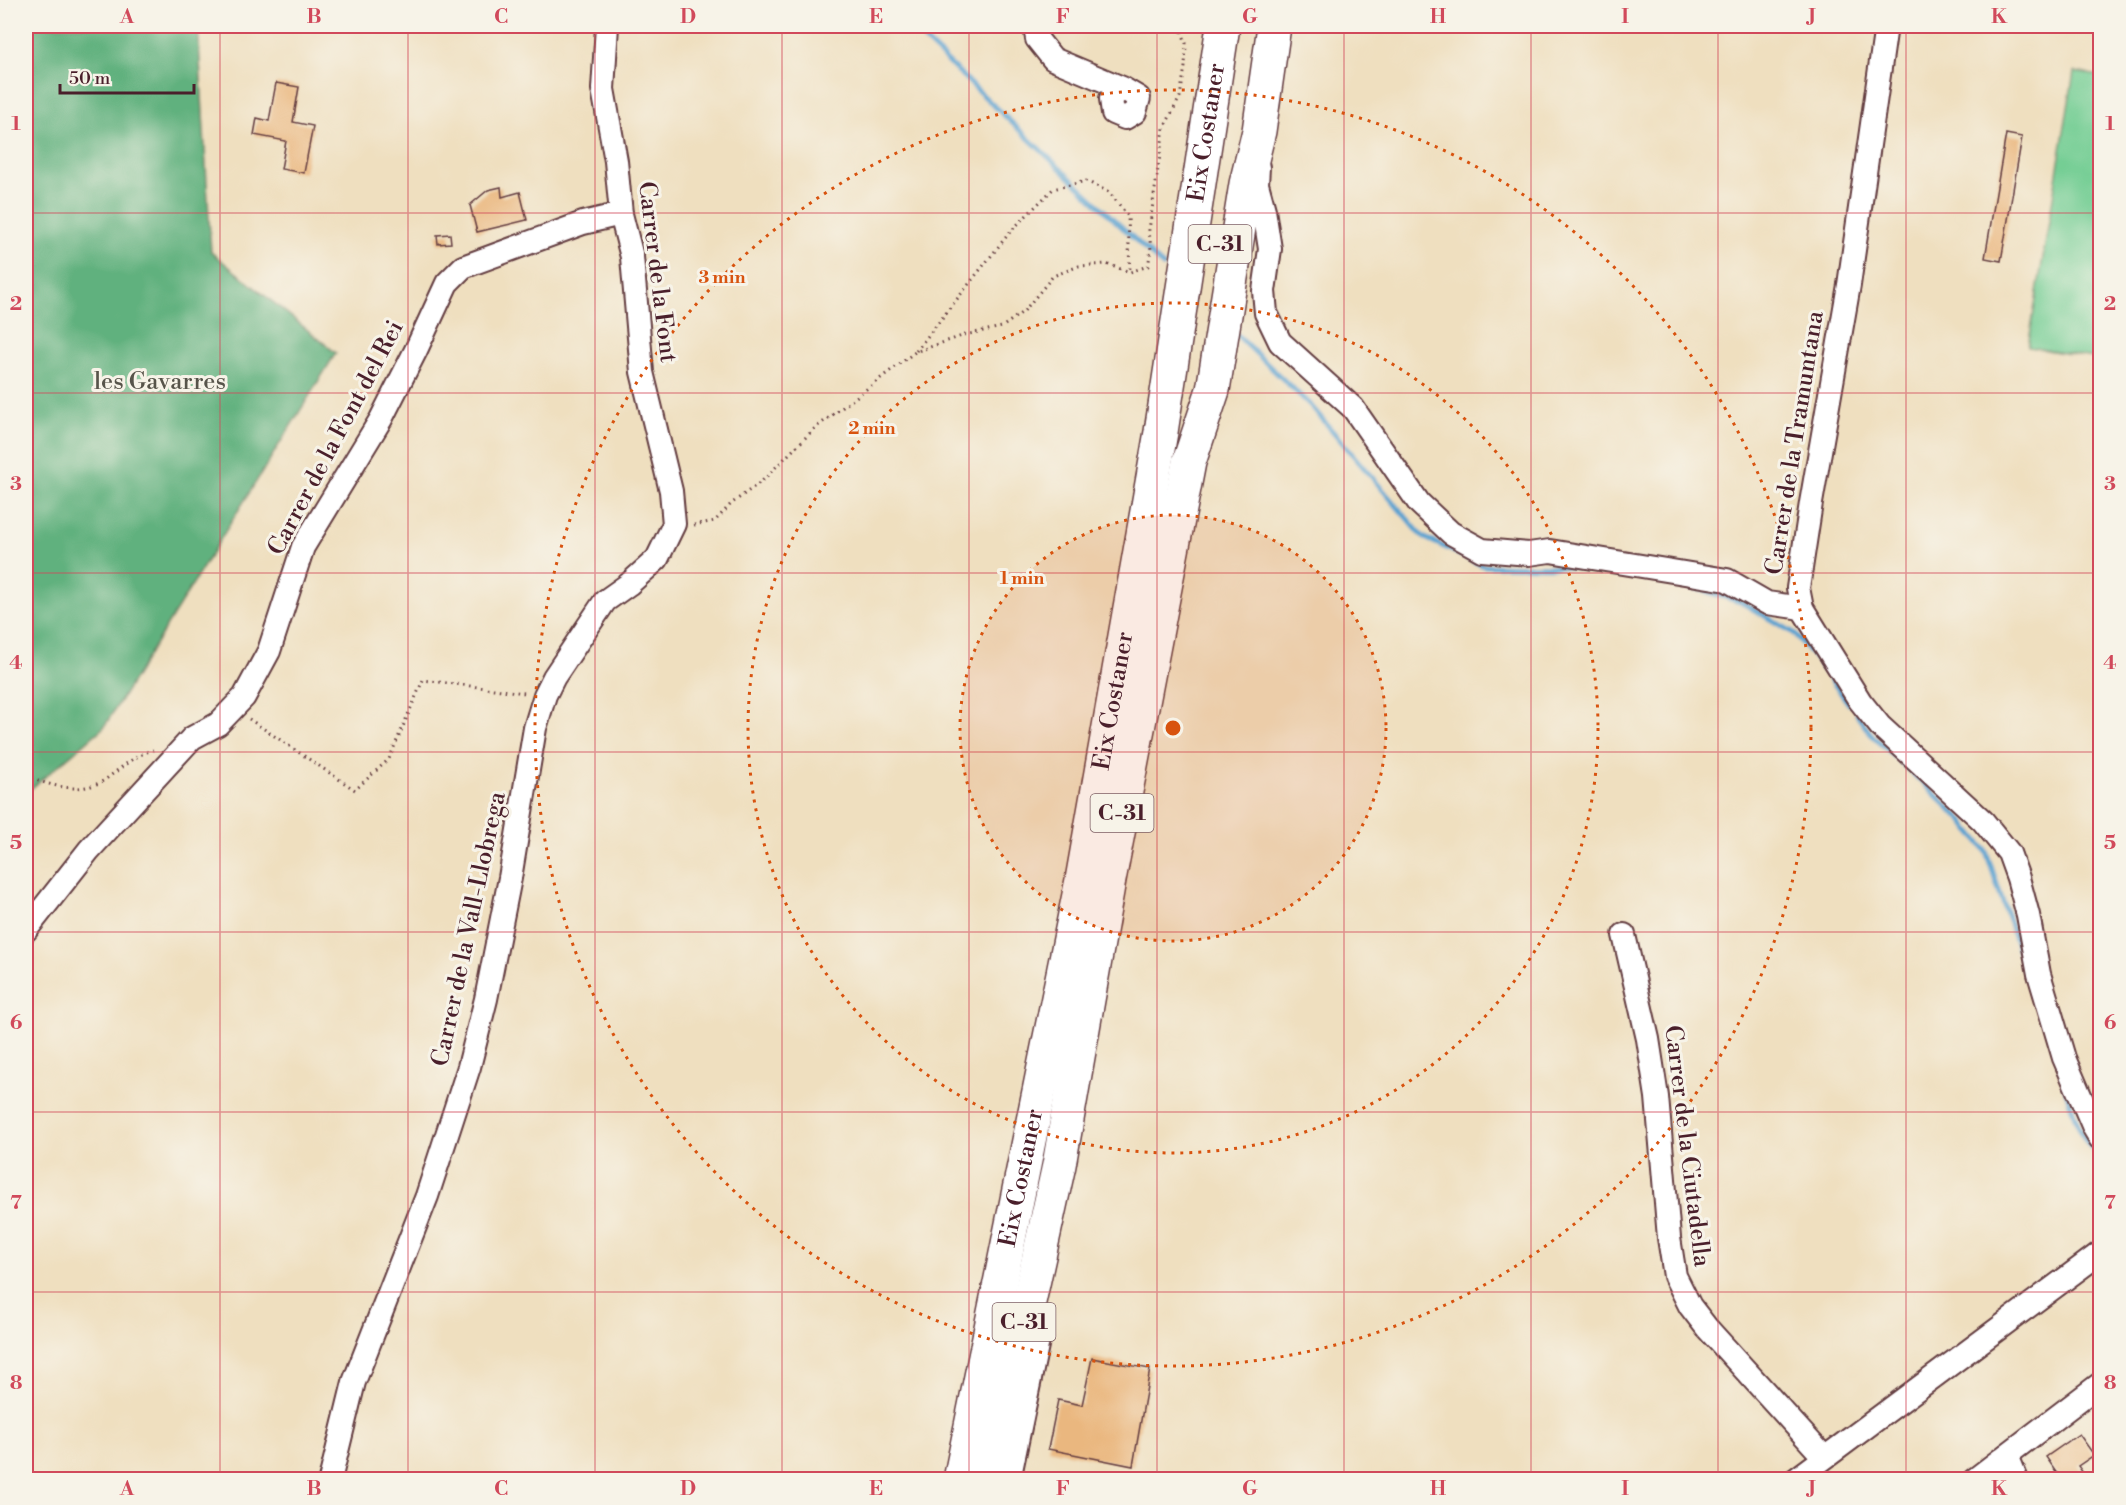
<svg xmlns="http://www.w3.org/2000/svg" width="2126" height="1505" font-family="'Libre Bodoni',serif">
<rect width="100%" height="100%" fill="#f7f3e8"/>
<filter id="ink" filterUnits="userSpaceOnUse"><feTurbulence type="fractalNoise" baseFrequency=".0167" numOctaves="2"/><feDisplacementMap in="SourceGraphic" scale="12" xChannelSelector="R" yChannelSelector="G"/><feConvolveMatrix kernelMatrix="1 2 1 2 8 2 1 2 1" color-interpolation-filters="sRGB"/></filter>
<filter id="wash" filterUnits="userSpaceOnUse"><feTurbulence type="fractalNoise" baseFrequency=".008" numOctaves="4" result="noise"/><feDisplacementMap in="SourceGraphic" scale="24" xChannelSelector="R" yChannelSelector="G"/><feGaussianBlur stdDeviation="1.35" result="paint"/><feColorMatrix in="noise" values="0 0 0 0 0 0 0 0 0 0 0 0 0 0 0 0 0 1.4 0 .05"/><feComposite in="paint" operator="in"/></filter>
<g filter="url(#wash)">
<rect width="100%" height="100%" fill="#efdfbf"/>
<polygon fill="#75ce94" stroke="#607660" stroke-width="1.5" points="2074,72 2100,76 2100,359 2028,347"/>
<polygon fill="#60b17e" stroke="#556854" stroke-width="1.5" points="26,26 198,26 211,252 336,353 104,727 26,793"/>
<g fill="none" stroke-linecap="round" stroke-linejoin="round">
<g stroke="#59a1d0" stroke-width="5">
<polyline points="910,26 1163,266"/>
<polyline points="1237,335 1312,407 1423,537 1484,566 1572,567 1620,574"/>
<polyline points="1679,583 1741,602 1794,633 1821,666 1849,704"/>
<polyline points="1856,714 1871,734 1961,819 1986,851 2030,984"/>
<path d="M2065 1087C2072 1109 2081 1142 2100 1157"/>
</g>
</g>
<g id="blocks">
<g fill="#eab77f">
<polygon points="276,83 299,87 293,122 313,126 304,173 281,169 286,141 254,135 257,118 269,121"/>
<polygon points="2006,134 2022,137 2001,261 1985,258"/>
<polygon points="501,187 502,197 520,192 527,220 477,232 470,205 488,190"/>
<polygon points="450,234 451,243 438,244 437,235"/>
<polygon points="1092,1358 1150,1369 1133,1466 1048,1449 1058,1400 1082,1405"/>
<polygon points="2079,1434 2094,1455 2078,1466 2088,1480 2062,1480 2046,1457"/>
</g>
</g>
</g>
<g filter="url(#ink)">
<use href="#blocks" fill-opacity="0" stroke="#633c41" stroke-width="1.5"/>
<g fill="none" stroke-linecap="round" stroke-linejoin="round">
<defs>
<g id="minor">
<polyline points="1035,26 1037,39 1053,59 1122,88 1139,98 1135,112 1125,118 1113,113 1111,99 1122,88"/>
<polyline points="1886,26 1849,285 1811,503 1798,588 1802,608 1860,701 1880,726 1983,821 2009,853 2018,878 2028,915 2039,974 2064,1058 2094,1128 2100,1138"/>
<polyline points="1258,167 1257,184 1264,210 1270,249 1264,291 1266,313 1280,342 1353,408 1419,503 1451,533 1482,550 1529,554 1550,551 1727,580 1767,603 1802,608"/>
<polyline points="26,930 89,850 192,738 218,724 244,697 269,651 303,547 381,419 416,350 447,283 463,267 583,223 621,214"/>
<polyline points="1624,935 1648,1039 1657,1097 1669,1238 1675,1276 1690,1306 1707,1328 1824,1457"/>
<polyline points="2007,1455 2017,1480"/>
<polyline points="330,1480 354,1382 427,1196 469,1067 486,999 510,878 535,728 545,695 554,677 605,601 629,584 657,559 674,524 671,491 642,372 632,257 621,214 616,161 603,89 607,26"/>
<polyline points="1009,1480 1041,1326"/>
<polyline points="1795,1480 2100,1253"/>
<polyline points="1974,1480 2100,1384"/>
</g>
<g id="highway">
<path id="s1" d="M960 1480 1082 880 1161 432 1223 26"/>
<polyline points="990,1480 1059,1165 1109,880 1189,462 1213,390 1246,184 1259,131 1274,26"/>
</g>
</defs>
<use href="#minor" stroke="#633c41" stroke-width="26"/>
<use href="#highway" stroke="#633c41" stroke-width="36"/>
<g stroke="#633c41" stroke-width="3" stroke-dasharray="1.5 4.5" stroke-linecap="butt">
<polyline points="916,351 1010,232 1053,189 1086,181 1109,192 1128,216 1130,272"/>
<polyline points="694,525 715,521 731,504 762,481 814,429 915,352 965,335 1002,327 1024,311 1053,276 1079,266 1106,264 1130,272 1148,266 1151,250 1149,230 1164,128 1180,97 1185,67 1186,43 1180,26"/>
<polyline points="249,719 355,790 389,759 423,680 525,693"/>
<path d="M26 777C51 785 81 796 106 779 121 768 135 755 153 750"/>
</g>
<use href="#minor" stroke="#fff" stroke-width="22"/>
<use href="#highway" stroke="#fff" stroke-width="33"/>
</g>
</g>
<path fill="none" stroke="#d1495b" stroke-width="1.5" stroke-opacity="0.55" d="M220 26V1480M408 26V1480M595 26V1480M782 26V1480M969 26V1480M1157 26V1480M1344 26V1480M1531 26V1480M1718 26V1480M1906 26V1480M26 213H2100M26 393H2100M26 573H2100M26 752H2100M26 932H2100M26 1112H2100M26 1292H2100"/>
<circle cx="1173" cy="728" r="213" fill="#d8530f" fill-opacity=".12"/>
<g fill="none" stroke="#d8530f" stroke-width="3" stroke-dasharray="3 6">
<circle cx="1173" cy="728" r="213"/>
<circle cx="1173" cy="728" r="425"/>
<circle cx="1173" cy="728" r="638"/>
</g>
<g text-anchor="middle" dominant-baseline="central" stroke-width="6" stroke-linejoin="round" paint-order="stroke">
<g fill="#f7f3e8" stroke="#7e5f64" stroke-width="1.5">
<rect x="1188.5" y="225" width="63" height="38" rx="4.5"/>
<rect x="1090.5" y="794" width="63" height="38" rx="4.5"/>
<rect x="992.5" y="1303" width="63" height="38" rx="4.5"/>
</g>
<g font-size="22" font-weight="bold" fill="#4a1f2b">
<text x="1220" y="244">C-31</text>
<text x="1122" y="813">C-31</text>
<text x="1024" y="1322">C-31</text>
</g>
<g font-size="24" fill="#4a1f2b" stroke="#f7f3e8">
<text stroke="none"><textPath href="#s1" startOffset="1370">Eix Costaner</textPath></text>
<text transform="translate(657 272) rotate(83)">Carrer de la Font</text>
<text transform="translate(336 438) rotate(-62)">Carrer de la Font del Rei</text>
<text transform="translate(1795 443) rotate(-81)">Carrer de la Tramuntana</text>
<text stroke="none"><textPath href="#s1" startOffset="794">Eix Costaner</textPath></text>
<text transform="translate(469 929) rotate(-78)">Carrer de la Vall-Llobrega</text>
<text transform="translate(1687 1146) rotate(83)">Carrer de la Ciutadella</text>
<text stroke="none"><textPath href="#s1" startOffset="308">Eix Costaner</textPath></text>
</g>
<g font-size="24" fill="#57544a" stroke="#f7f3e8">
<text x="160" y="382">les Gavarres</text>
</g>
</g>
<circle cx="1173" cy="728" r="9" fill="#d8530f" stroke="#f7f3e8" stroke-width="3"/>
<g font-size="18" text-anchor="middle" font-weight="bold" fill="#d8530f" stroke="#f7f3e8" stroke-width="6" stroke-linejoin="round" paint-order="stroke">
<text x="722" y="283">3 min</text>
<text x="872" y="434">2 min</text>
<text x="1022" y="584">1 min</text>
</g>
<rect width="2126" height="1505" fill="none" stroke="#f7f3e8" stroke-width="66"/>
<path d="M60 84v9h134v-9" fill="none" stroke="#4a1f2b" stroke-width="3"/>
<text x="69" y="84" font-size="18" fill="#4a1f2b" stroke="#f7f3e8" stroke-width="4.5" paint-order="stroke">50 m</text>
<rect x="33" y="33" width="2060" height="1439" fill="none" stroke="#d1495b" stroke-width="2"/>
<g font-size="20" text-anchor="middle" font-weight="bold" fill="#d1495b">
<text x="127" y="23">A</text>
<text x="314" y="23">B</text>
<text x="501" y="23">C</text>
<text x="688" y="23">D</text>
<text x="876" y="23">E</text>
<text x="1063" y="23">F</text>
<text x="1250" y="23">G</text>
<text x="1438" y="23">H</text>
<text x="1625" y="23">I</text>
<text x="1812" y="23">J</text>
<text x="1999" y="23">K</text>
<text x="16" y="130">1</text>
<text x="2110" y="130">1</text>
<text x="16" y="310">2</text>
<text x="2110" y="310">2</text>
<text x="16" y="490">3</text>
<text x="2110" y="490">3</text>
<text x="16" y="669">4</text>
<text x="2110" y="669">4</text>
<text x="16" y="849">5</text>
<text x="2110" y="849">5</text>
<text x="16" y="1029">6</text>
<text x="2110" y="1029">6</text>
<text x="16" y="1209">7</text>
<text x="2110" y="1209">7</text>
<text x="16" y="1389">8</text>
<text x="2110" y="1389">8</text>
<text x="127" y="1495">A</text>
<text x="314" y="1495">B</text>
<text x="501" y="1495">C</text>
<text x="688" y="1495">D</text>
<text x="876" y="1495">E</text>
<text x="1063" y="1495">F</text>
<text x="1250" y="1495">G</text>
<text x="1438" y="1495">H</text>
<text x="1625" y="1495">I</text>
<text x="1812" y="1495">J</text>
<text x="1999" y="1495">K</text>
</g>
</svg>
